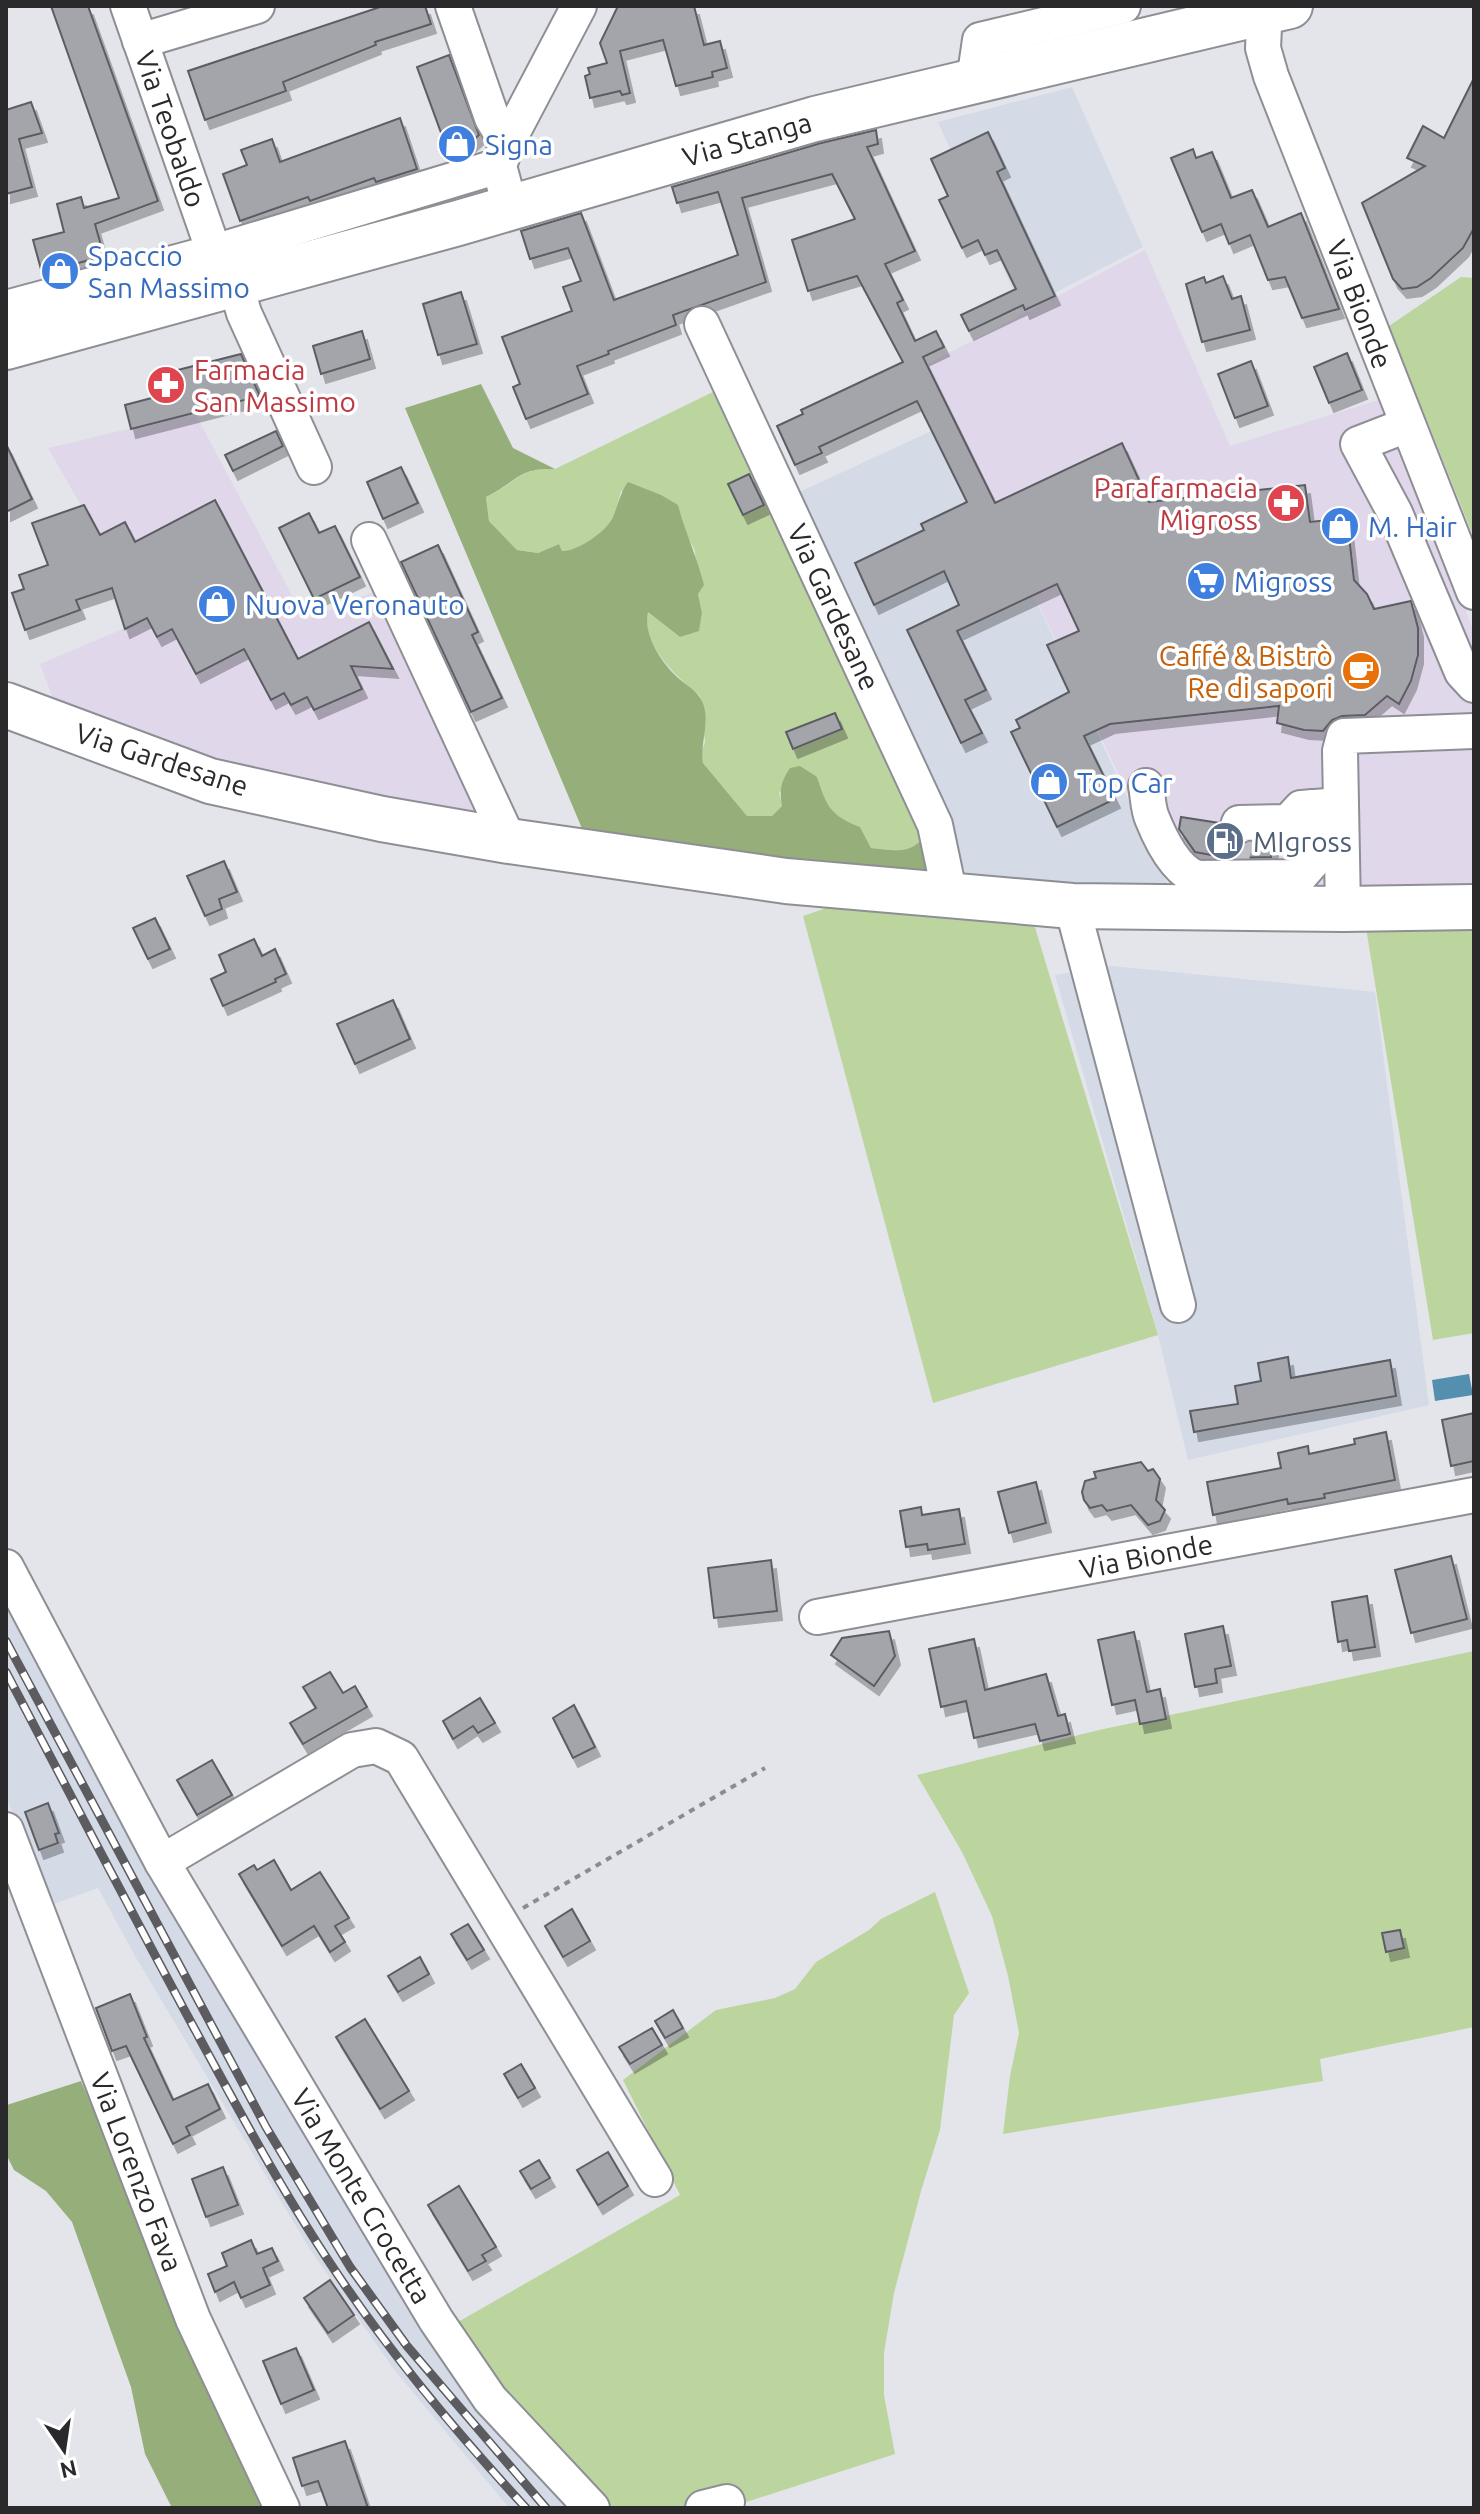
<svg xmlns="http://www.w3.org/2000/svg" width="1480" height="2514" font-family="Ubuntu,sans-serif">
<defs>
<filter id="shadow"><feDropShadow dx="5" dy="9" stdDeviation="0" flood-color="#0004"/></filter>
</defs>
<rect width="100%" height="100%" fill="#e3e5eb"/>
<g fill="#e1d7eb">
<polygon points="1145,250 1230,446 1385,398 1474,632 1474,887 1174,892 926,365"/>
<polygon points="195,413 305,620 383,588 492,820 372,800 203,757 54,701 40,664 146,619 48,448"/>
</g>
<g fill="#d5dae7">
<polygon points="1072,87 1143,247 1022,310 938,122"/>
<polygon points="953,421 1170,890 969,879 793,495"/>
<polygon points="1112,966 1375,992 1429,1405 1188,1460 1158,1335 1055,975"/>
<polygon points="6,1599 184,1929 584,2508 509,2508 393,2368 309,2248 135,1956 98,1888 48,1906 6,1796"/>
</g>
<g fill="#bcd59f">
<polygon points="1461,277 1474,278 1474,538 1389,326"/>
<path d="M719 389 929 831C912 855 898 851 871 848L860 827C830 815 826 807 817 777L779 792 782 806 772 816H747L703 763 701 753 705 742 700 696C675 675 643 647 647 611L680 637 699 630 702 613 698 594 695 551 682 526 681 516 621 491C618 501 616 514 610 522 601 535 577 551 562 551L559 544 538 553 517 550 489 521 486 497C519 482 516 468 555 469Z"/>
<polygon points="829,907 1034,924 1158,1335 933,1403 803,916"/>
<polygon points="1474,925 1474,1333 1433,1340 1366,928"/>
<polygon points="1474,1651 1474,2027 1320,2059 1323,2081 1003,2134 1010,2076 1019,2033 1008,1976 992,1916 962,1852 917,1775 1099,1730"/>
<polygon points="935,1892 969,1993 954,2015 940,2130 921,2191 894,2293 884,2353 884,2395 895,2454 728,2508 584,2508 437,2334 680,2195 623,2080 716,2010 775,1998 795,1989 816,1962 869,1930 881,1919"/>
</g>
<g fill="#96ae79">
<path d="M481 384 513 448 555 469C516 468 519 481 486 497L489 521 517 550 538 553 559 544 562 551C578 551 606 532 613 517 618 505 620 493 628 482L661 495 678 505C685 532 697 557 704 585L698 594 702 613 699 631 680 637 648 612C643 632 659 659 674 674 681 682 692 687 698 695 714 715 699 742 703 763L747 816H772L782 806C779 791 781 781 790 768L800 766 817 777C827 807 830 815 860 827L871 848C898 851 912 855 929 831L953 880 586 838 405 408Z"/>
<polygon points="81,2081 266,2508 172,2508 145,2454 131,2387 72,2222 46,2191 14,2170 6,2154 7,2105"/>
</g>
<polygon fill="#558fb0" points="1469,1374 1473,1395 1435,1401 1432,1380"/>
<g fill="#a3a5ab" stroke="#5b5d62" stroke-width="2" filter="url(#shadow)">
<polygon points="51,6 88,6 158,201 95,224 104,256 42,273 33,240 64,232 57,204 81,197 84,208 119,198"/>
<polygon points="383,6 425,6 431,24 375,42 376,45 283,82 286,91 205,120 188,71"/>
<polygon points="618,6 694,6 704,45 720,41 727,68 712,72 713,77 676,86 663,40 620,51 630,93 622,95 620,91 590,98 585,76 590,74 588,68 607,63 600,43"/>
<polygon points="449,55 479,135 451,160 417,67"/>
<polygon points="1474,78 1474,228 1463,248 1431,278 1417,287 1402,289 1393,279 1362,203 1425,166 1407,158 1423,126 1444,138"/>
<polygon points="31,102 42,133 19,139 32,187 6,194 6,110"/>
<polygon points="400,118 417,169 376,182 374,178 310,201 308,197 240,221 223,174 247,165 241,150 272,139 280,162"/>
<polygon points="876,130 878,144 867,147 915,251 885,264 903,300 897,303 915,341 936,331 944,347 923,357 995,503 1122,443 1149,502 1305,485 1310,522 1347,518 1354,580 1367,594 1374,609 1411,601 1418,628 1418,655 1411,681 1399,704 1387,696 1365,715 1342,716 1332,720 1323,731 1304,730 1277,723 1279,706 1110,724 1084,736 1115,799 1057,827 1011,732 1020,728 1016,720 1069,692 1047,645 1079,631 1057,584 957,631 986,690 965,700 982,733 961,743 907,630 959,605 944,571 874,605 855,563 924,530 921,524 967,502 917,401 819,447 822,453 795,465 777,426 803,414 801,410 903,362 857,276 808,291 792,240 855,219 832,174 742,198 766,282 673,315 676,325 608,351 609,354 577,366 588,394 526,419 513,387 520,384 502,337 572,311 563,287 581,281 568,248 530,259 521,231 581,213 614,300 738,255 718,192 677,203 672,187 821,143"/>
<polygon points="988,132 1005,168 997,172 1055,296 1025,310 1023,305 969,331 961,315 1016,289 997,250 985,255 978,240 962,248 939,200 948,196 931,159"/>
<polygon points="1193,149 1196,158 1212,152 1231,198 1252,190 1268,227 1301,213 1339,309 1302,318 1285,277 1268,280 1250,235 1229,244 1221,224 1202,232 1171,158"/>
<polygon points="1223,276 1232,299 1241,296 1250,330 1202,342 1186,284 1204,277 1206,283"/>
<polygon points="461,292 477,344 438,355 423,304"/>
<polygon points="362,331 370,359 321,374 313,346"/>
<polygon points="1347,353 1362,390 1329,403 1314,367"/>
<polygon points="241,354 260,396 131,429 125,405 167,394 162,374"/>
<polygon points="1251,361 1268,406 1235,418 1218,374"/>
<polygon points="276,431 283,446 233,471 225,455"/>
<polygon points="6,444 32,499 6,512"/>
<polygon points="401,467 418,503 383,519 367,482"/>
<polygon points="749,474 764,505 743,515 728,484"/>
<polygon points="215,500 298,659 369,622 393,669 351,666 362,689 314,710 307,697 291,705 284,693 271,700 244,649 196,674 172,629 157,637 147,618 125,629 112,588 76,600 80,610 25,630 12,593 24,589 19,575 48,565 32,523 84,505 100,535 125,522 135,542"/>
<polygon points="309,513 319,533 335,526 360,577 314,599 279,528"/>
<polygon points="438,545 478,632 472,635 502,698 471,712 401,562"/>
<polygon points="835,713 842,729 793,749 786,732"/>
<polygon points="1181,817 1219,823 1223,839 1232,845 1274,842 1271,857 1227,858 1195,852 1179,829"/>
<polygon points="224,861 237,892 219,899 222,909 205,916 187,876"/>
<polygon points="155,918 170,949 148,959 133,928"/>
<polygon points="254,939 262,956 275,949 286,974 275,979 276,982 223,1006 211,979 226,972 219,955"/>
<polygon points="393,1000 410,1039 355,1064 337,1024"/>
<polygon points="1288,1357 1291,1378 1390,1360 1396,1396 1194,1432 1190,1411 1238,1404 1235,1386 1261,1381 1258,1363"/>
<polygon points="1474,1413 1474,1461 1451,1466 1442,1420"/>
<polygon points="1386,1432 1395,1480 1324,1494 1325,1498 1288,1504 1287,1499 1213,1515 1207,1482 1281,1468 1278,1453 1308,1446 1309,1454 1355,1444 1354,1439"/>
<polygon points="1141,1462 1148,1471 1153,1469 1160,1479 1156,1500 1165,1510 1160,1521 1148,1525 1131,1505 1107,1511 1102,1505 1090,1508 1084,1500 1082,1492 1085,1481 1096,1478 1094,1472"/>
<polygon points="1036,1482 1046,1523 1009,1533 998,1492"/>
<polygon points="921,1507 922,1515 959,1509 965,1544 928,1550 927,1544 906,1547 900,1511"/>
<polygon points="1451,1556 1467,1619 1411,1633 1395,1570"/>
<polygon points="771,1560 777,1611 714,1618 708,1568"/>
<polygon points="1367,1596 1375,1647 1349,1651 1347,1640 1338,1642 1332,1602"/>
<polygon points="1223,1626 1231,1666 1215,1669 1217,1683 1195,1687 1185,1634"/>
<polygon points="889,1631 895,1656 874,1686 831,1655 842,1638"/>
<polygon points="1134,1632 1147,1692 1160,1689 1166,1719 1140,1724 1135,1700 1112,1705 1098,1640"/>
<polygon points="974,1639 985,1690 1046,1674 1058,1716 1065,1714 1070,1734 1040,1741 1035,1724 974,1738 966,1701 941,1707 929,1649"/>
<polygon points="330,1672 343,1693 355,1686 367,1707 303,1744 290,1723 316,1708 303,1687"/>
<polygon points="480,1698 495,1723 478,1733 473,1726 453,1739 443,1721"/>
<polygon points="574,1705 595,1747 573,1758 553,1718"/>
<polygon points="212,1760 232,1795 197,1815 177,1780"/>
<polygon points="48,1803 59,1833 55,1834 58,1843 39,1850 25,1812"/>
<polygon points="274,1860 291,1890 320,1872 349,1918 335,1926 345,1942 330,1952 314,1926 282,1946 239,1874 254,1865 257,1870"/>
<polygon points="572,1909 590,1941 563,1957 545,1926"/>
<polygon points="468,1924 484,1950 467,1960 451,1934"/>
<polygon points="1400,1930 1404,1948 1386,1952 1382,1933"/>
<polygon points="420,1957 429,1974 398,1992 388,1976"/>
<polygon points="130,1994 147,2037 144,2038 173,2100 208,2084 220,2109 186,2127 190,2135 173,2144 126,2046 112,2051 96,2008"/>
<polygon points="673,2010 683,2028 665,2038 655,2021"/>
<polygon points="365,2019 409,2091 380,2109 336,2037"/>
<polygon points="652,2028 662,2045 630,2064 619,2047"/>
<polygon points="521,2064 535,2088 518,2098 504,2074"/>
<polygon points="608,2152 628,2186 598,2205 577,2170"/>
<polygon points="539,2160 550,2178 531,2189 520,2171"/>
<polygon points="223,2167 238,2205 206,2217 192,2179"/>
<polygon points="459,2186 496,2247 482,2255 486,2261 468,2271 428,2205"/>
<polygon points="251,2240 257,2254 272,2248 278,2261 263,2268 270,2285 241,2298 234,2282 215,2292 208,2274 227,2266 222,2253"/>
<polygon points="330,2280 354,2315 328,2333 304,2298"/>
<polygon points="296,2348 314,2390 281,2404 263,2361"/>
<polygon points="345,2441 368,2508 328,2508 318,2481 302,2486 293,2458"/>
</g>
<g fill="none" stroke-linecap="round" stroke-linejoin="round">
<polyline stroke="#bec0c5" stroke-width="34" stroke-dasharray="34 17" stroke-linecap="butt" points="1232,859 1238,826"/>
<defs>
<g id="minor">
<polyline points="128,6 214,252"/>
<polyline points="453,6 492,118 507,143"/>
<polyline points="1265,6 1263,48 1271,76 1474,592"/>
<polyline points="140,41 257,6"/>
<polyline points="974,81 980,40 1123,6"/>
<polyline points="505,188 499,166 507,143 579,6"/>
<polyline points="235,282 244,313 314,467"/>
<polyline points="6,308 214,252 499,166"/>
<polyline points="702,324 935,825 950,896"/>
<polyline points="1407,425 1358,444 1395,513 1462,672 1474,685"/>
<polyline points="369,540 509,841"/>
<path d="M1146 786C1148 796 1148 809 1152 818 1160 838 1176 872 1198 878L1299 877 1313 861V807"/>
<polyline points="1238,826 1239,823 1288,822 1301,808 1328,806"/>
<polyline points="1072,906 1178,1305"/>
<polyline points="1343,909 1340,751 1344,736 1474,731"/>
<polyline points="6,1567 162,1862 436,2320 490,2399 592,2508"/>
<polyline points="817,1617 1474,1495"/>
<polyline points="6,1830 193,2319 282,2508"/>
<polyline points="162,1862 352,1750 376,1746 401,1758 655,2179"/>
<polyline points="703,2508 727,2502"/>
</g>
<g id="major">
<polyline points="6,347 458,223 815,119 1290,6"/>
<polyline points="6,705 210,781 382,819 509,841 786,881 1072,906 1343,909 1474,907"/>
</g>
</defs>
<use href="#minor" stroke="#8d8f95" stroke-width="38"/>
<use href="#major" stroke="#8d8f95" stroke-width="48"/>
<polyline stroke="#8b8c90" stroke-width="4" stroke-dasharray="6 6" stroke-linecap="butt" points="523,1908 765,1768"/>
<use href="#minor" stroke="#fff" stroke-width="34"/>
<use href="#major" stroke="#fff" stroke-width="44"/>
<defs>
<g id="rail">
<polyline points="6,1641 266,2127 350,2267 407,2346 546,2508"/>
<path d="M6 1672C68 1790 129 1908 193 2026 238 2109 283 2193 336 2272 392 2356 458 2434 526 2508"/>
</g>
</defs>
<use href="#rail" stroke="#5c5c60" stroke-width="9"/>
<use href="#rail" stroke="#fff" stroke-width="6" stroke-dasharray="18" stroke-linecap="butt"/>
</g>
<defs>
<symbol id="shop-disc" viewBox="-11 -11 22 22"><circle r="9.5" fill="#3f7fe0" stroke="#fff"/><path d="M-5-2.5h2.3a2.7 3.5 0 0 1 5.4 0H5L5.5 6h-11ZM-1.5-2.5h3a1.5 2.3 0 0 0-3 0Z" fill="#fff"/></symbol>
<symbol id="pharmacy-disc" viewBox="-11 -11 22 22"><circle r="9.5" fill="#e0444e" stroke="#fff"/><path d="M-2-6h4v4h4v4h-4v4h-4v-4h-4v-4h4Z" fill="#fff"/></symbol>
<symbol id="supermarket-disc" viewBox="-11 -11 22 22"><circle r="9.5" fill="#3f7fe0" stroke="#fff"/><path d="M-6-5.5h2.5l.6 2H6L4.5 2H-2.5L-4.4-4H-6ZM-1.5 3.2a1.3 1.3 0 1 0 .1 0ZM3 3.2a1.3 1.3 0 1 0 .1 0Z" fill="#fff"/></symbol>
<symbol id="cafe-disc" viewBox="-11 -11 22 22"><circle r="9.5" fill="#e8710a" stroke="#fff"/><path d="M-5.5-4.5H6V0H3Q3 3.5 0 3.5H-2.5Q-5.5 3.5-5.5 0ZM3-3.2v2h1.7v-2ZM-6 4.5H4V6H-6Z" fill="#fff"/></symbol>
<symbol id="fuel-disc" viewBox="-11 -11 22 22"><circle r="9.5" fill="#5c6f8a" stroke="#fff"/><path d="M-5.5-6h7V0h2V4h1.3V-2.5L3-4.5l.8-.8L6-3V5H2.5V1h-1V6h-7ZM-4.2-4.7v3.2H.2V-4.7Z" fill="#fff"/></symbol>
</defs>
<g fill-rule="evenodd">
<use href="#shop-disc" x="435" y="122" width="44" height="44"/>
<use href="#shop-disc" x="38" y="249" width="44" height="44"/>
<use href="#pharmacy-disc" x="144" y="363" width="44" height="44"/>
<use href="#pharmacy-disc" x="1264" y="481" width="44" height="44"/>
<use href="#shop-disc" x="1318" y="504" width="44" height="44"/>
<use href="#supermarket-disc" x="1184" y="559" width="44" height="44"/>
<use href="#shop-disc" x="195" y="582" width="44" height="44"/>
<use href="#cafe-disc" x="1339" y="649" width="44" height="44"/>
<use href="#shop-disc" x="1027" y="760" width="44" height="44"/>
<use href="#fuel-disc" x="1203" y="819" width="44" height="44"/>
</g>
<g text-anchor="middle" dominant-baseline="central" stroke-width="7" stroke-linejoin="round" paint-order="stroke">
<g font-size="28" fill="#2a2a2d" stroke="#fff">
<text transform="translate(171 129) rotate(71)">Via Teobaldo</text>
<text transform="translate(747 139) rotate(-16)">Via Stanga</text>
<text transform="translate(1360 304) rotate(69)">Via Bionde</text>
<text transform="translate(834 607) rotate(65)">Via Gardesane</text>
<text transform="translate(162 759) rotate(18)">Via Gardesane</text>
<text transform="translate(1146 1556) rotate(-11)">Via Bionde</text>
<text transform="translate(137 2172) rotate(69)">Via Lorenzo Fava</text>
<text transform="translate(362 2196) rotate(59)">Via Monte Crocetta</text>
</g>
<g font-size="28" fill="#366cbe" stroke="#fff" text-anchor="start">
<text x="485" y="144">Signa</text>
<text x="88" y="255">Spaccio<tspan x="88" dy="32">San Massimo</tspan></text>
<text x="1368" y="526">M. Hair</text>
<text x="1234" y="581">Migross</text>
<text x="245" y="604">Nuova Veronauto</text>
<text x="1077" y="782">Top Car</text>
</g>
<g font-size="28" fill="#be3a42" stroke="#fff" text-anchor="start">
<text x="194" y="369">Farmacia<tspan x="194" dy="32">San Massimo</tspan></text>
<text x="1258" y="487" text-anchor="end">Parafarmacia<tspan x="1258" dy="32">Migross</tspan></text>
</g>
<g font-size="28" fill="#c56008" stroke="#fff" text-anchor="end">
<text x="1333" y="655">Caffé &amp; Bistrò<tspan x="1333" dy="32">Re di sapori</tspan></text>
</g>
<g font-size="28" fill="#4e5e75" stroke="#fff" text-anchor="start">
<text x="1253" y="841">MIgross</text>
</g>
</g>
<rect width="1480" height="2514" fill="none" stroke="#2a2a2d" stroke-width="16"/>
<g transform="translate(64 2450) rotate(167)" stroke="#ffffff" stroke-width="6" paint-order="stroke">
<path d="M0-6L14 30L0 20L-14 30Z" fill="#2a2a2d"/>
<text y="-12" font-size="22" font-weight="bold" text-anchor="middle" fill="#2a2a2d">N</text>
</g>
</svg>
